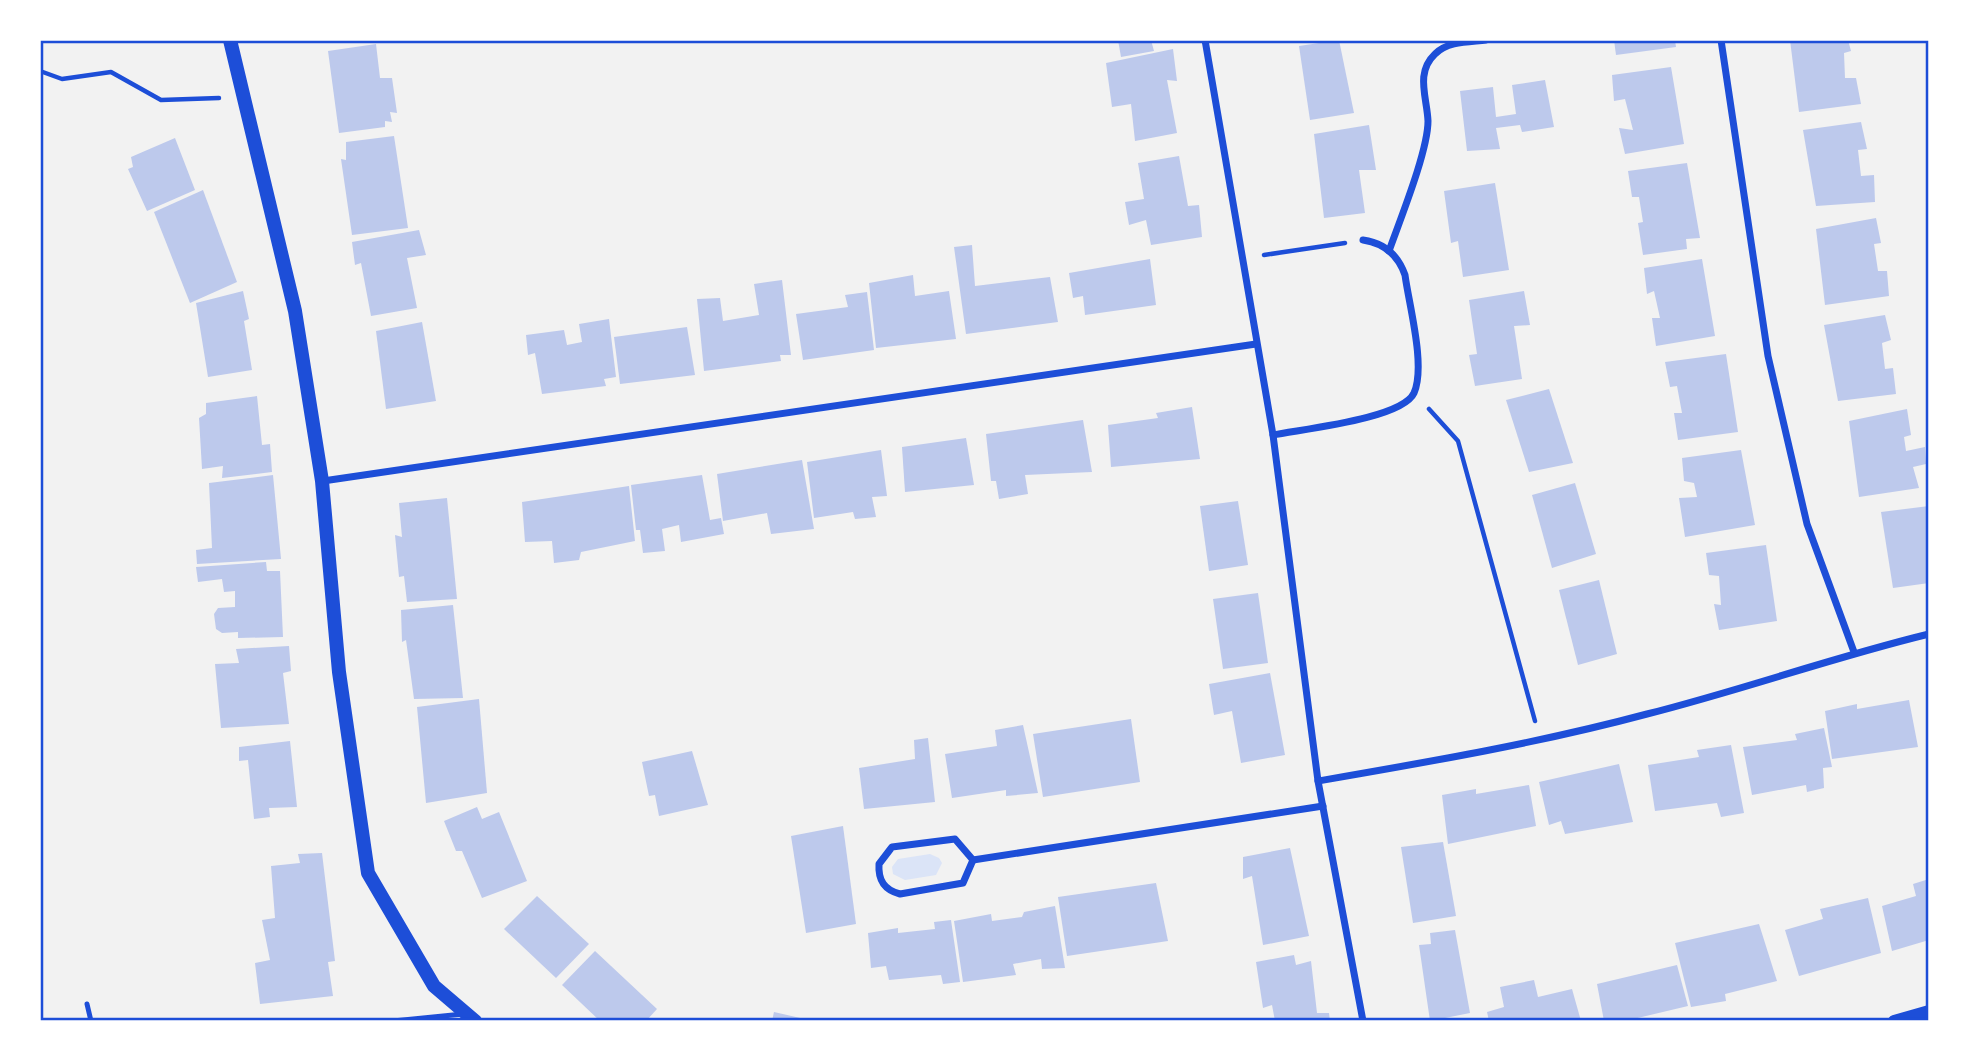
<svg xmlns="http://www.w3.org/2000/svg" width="1969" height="1061" font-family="'Roboto Condensed',sans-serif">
<rect width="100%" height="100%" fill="#f2f2f2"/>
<polygon fill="#dbe4f7" points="930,854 939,858 942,863 936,875 905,880 893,874 892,867 898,859"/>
<g fill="#bdc9ec">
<polygon points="1118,40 1151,40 1154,51 1121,57"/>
<polygon points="1339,40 1354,113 1310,120 1299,46"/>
<polygon points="1614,40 1675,40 1676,47 1616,55"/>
<polygon points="1790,40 1848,40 1851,51 1844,53 1845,78 1856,78 1861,104 1799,112"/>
<polygon points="376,44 380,78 392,78 397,113 390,112 392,122 385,121 385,127 339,133 328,51"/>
<polygon points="1173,49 1177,81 1167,80 1177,133 1135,141 1131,104 1112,107 1106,63"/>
<polygon points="1671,67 1684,144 1625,154 1619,128 1633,130 1625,99 1614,101 1612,75"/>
<polygon points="1545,80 1554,127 1522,132 1520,125 1496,128 1500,149 1467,151 1460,91 1493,87 1496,117 1516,114 1512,85"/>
<polygon points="1861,122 1867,149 1858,150 1861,176 1874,175 1875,202 1816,206 1803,130"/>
<polygon points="1369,125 1376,170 1359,170 1365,213 1324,218 1314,134"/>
<polygon points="394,136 408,228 352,235 341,159 346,160 346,142"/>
<polygon points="175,138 195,190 147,211 128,169 133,167 131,157"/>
<polygon points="1179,156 1188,206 1199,205 1202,237 1151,245 1146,220 1129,225 1125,202 1144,199 1138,163"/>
<polygon points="1687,163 1700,238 1686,239 1687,249 1643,255 1638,223 1643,222 1639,197 1632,197 1628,171"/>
<polygon points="1495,183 1509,270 1463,277 1458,241 1451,243 1444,191"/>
<polygon points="203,190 237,282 190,303 154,212"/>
<polygon points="1876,218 1881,243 1874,244 1878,271 1887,271 1889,296 1825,305 1816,229"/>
<polygon points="419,230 426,255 407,258 417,308 371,316 361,263 355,265 352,242"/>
<polygon points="972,245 975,286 1050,277 1058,322 966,334 954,247"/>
<polygon points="1150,259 1156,305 1085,315 1083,296 1073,298 1069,273"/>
<polygon points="1702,259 1715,336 1656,346 1652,318 1660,318 1654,291 1647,294 1644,268"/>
<polygon points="913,275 915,296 949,291 956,339 876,348 869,283"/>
<polygon points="782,280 791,355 780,355 781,361 704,371 697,299 720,298 723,321 759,315 754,284"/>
<polygon points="243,291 249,319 244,321 252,370 208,377 196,303"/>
<polygon points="1524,291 1530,325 1514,326 1522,379 1475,386 1469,355 1477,354 1469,300"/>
<polygon points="867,292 874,350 803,360 796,314 848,307 845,295"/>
<polygon points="1885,315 1891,340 1882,343 1885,369 1893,368 1896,394 1838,401 1824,325"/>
<polygon points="609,319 616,377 604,379 606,386 542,394 535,353 528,355 526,335 564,330 567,345 582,342 579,324"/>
<polygon points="422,322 436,401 386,409 376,331"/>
<polygon points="687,327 695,375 620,384 614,337"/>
<polygon points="1726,354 1738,432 1678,440 1674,413 1682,413 1677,386 1670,387 1665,362"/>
<polygon points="1549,389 1573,463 1529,472 1506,400"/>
<polygon points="257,396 262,445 270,444 272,472 222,478 223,466 202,469 199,418 206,414 206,403"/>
<polygon points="1192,407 1200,459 1111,467 1108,425 1158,418 1156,413"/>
<polygon points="1907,409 1911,435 1904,437 1906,451 1925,447 1926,464 1913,467 1919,488 1859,497 1849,421"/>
<polygon points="1083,420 1092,472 1025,475 1028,494 999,499 996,481 991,481 986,434"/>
<polygon points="966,438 974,485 905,492 902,447"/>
<polygon points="881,450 887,496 872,497 876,517 855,519 853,512 814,518 807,462"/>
<polygon points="1741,450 1755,525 1685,537 1679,498 1697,497 1694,483 1684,481 1682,458"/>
<polygon points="802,460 814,529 771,534 767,513 723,521 717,474"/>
<polygon points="273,475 281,559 197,564 196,550 212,548 209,483"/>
<polygon points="702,475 710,520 721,518 724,534 681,542 679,525 662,529 665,551 643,553 640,530 636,530 631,485"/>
<polygon points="1575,483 1596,554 1552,568 1532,495"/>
<polygon points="629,486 635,541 581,552 579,560 554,563 552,541 525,542 522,502"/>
<polygon points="447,498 457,599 407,602 404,576 399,577 395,535 402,537 399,503"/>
<polygon points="1238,501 1248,565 1209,571 1200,506"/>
<polygon points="1929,506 1929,583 1893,588 1881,512"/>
<polygon points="1766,545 1777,621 1719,630 1714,604 1721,605 1719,576 1709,575 1706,553"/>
<polygon points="266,562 267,571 280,571 283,637 238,638 238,632 222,633 216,629 214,614 218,608 235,607 235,591 224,592 222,579 198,582 196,567"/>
<polygon points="1599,580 1617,654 1578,665 1559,590"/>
<polygon points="1258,593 1268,663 1223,669 1213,599"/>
<polygon points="453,605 463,698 414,699 406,640 402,642 401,610"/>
<polygon points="289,646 291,671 283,673 289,724 221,728 215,664 239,663 236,649"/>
<polygon points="1270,673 1285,755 1241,763 1232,711 1214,715 1209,684"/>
<polygon points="479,699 487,793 426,803 417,707"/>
<polygon points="1909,700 1918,747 1832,759 1825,711 1857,704 1857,709"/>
<polygon points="1131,719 1140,782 1043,797 1033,734"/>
<polygon points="1023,725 1038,793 1006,796 1006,790 952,798 945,754 997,746 995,730"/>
<polygon points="1824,728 1832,767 1823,768 1824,788 1807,792 1806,785 1752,795 1743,747 1797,740 1795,734"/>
<polygon points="928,738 935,802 864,809 859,768 915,759 914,740"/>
<polygon points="290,741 297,807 269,808 270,817 254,819 248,760 239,761 239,747"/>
<polygon points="1731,745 1744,813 1721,817 1717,803 1655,811 1648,765 1699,757 1697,750"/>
<polygon points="692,751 708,805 659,816 655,795 649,796 642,762"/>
<polygon points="1619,764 1633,822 1565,834 1561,821 1549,825 1539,782"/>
<polygon points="1529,785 1536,826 1448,844 1442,795 1476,789 1476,794"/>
<polygon points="477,807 482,819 499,812 527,881 482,898 462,851 456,851 444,821"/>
<polygon points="843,826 856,924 806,933 791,836"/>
<polygon points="1443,842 1456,916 1413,923 1401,847"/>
<polygon points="1290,848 1309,936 1263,945 1252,876 1243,879 1243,857"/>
<polygon points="322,853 335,961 328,962 333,996 260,1004 255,963 270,960 262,920 275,918 271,866 300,863 298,854"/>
<polygon points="1929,879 1929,940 1892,951 1882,906 1916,896 1913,884"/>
<polygon points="1156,883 1168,941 1067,956 1058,897"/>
<polygon points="537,896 589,944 556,978 504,929"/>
<polygon points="1868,898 1881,953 1799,976 1785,930 1823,919 1820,909"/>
<polygon points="1055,906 1065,968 1042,969 1041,959 1013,964 1016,975 963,982 954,921 991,914 992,921 1022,917 1024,912"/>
<polygon points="951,920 960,982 943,984 941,975 889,980 886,966 871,968 868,933 898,928 898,933 935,929 934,922"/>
<polygon points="1759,924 1777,981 1725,994 1726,1001 1691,1007 1675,943"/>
<polygon points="1455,930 1470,1013 1430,1021 1419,945 1431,944 1430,933"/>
<polygon points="595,951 657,1009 646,1021 600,1021 562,985"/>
<polygon points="1294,955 1296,965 1311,961 1317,1013 1329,1013 1330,1021 1275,1021 1272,1005 1263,1008 1256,962"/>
<polygon points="1677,965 1688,1006 1625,1021 1604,1021 1597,984"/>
<polygon points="1534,980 1538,997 1572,989 1581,1021 1489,1021 1487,1012 1504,1007 1500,987"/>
<polygon points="774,1012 809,1020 809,1021 772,1021"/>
</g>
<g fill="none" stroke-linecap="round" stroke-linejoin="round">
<g stroke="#1d4ed8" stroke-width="4.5">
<polyline points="40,71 62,79 111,72 161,100 219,98"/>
<polyline points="1264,255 1345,243"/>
<polyline points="1429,409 1458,441 1535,721"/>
</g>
<g stroke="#1d4ed8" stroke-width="5">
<polyline points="87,1004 91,1021"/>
<polyline points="393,1021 463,1014"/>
</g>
<g stroke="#1d4ed8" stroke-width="7">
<polyline points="1205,40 1273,435 1318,781 1363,1021"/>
<polyline points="1721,40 1768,356 1807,524 1854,652"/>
<path d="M1389 251C1400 220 1428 151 1428 121 1427 97 1415 73 1435 54 1448 41 1469 42 1486 40"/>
<path d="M1273 435C1302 429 1402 419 1414 393 1426 366 1409 305 1405 275 1398 255 1384 243 1363 240"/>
<polyline points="323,481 1256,344"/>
<path d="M1318 781C1428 762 1539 743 1647 714 1742 690 1834 657 1929 634"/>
<path d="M955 839 973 860 963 883 900 894C884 890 878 880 879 864L892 847Z"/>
<polyline points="973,860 1323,806"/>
</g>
<polyline stroke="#1d4ed8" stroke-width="12" points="1894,1021 1929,1011"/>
<polyline stroke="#1d4ed8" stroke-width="14" points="230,40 295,311 322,481 339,672 368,873 434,986 475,1021"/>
</g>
<rect width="1969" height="1061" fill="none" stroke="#ffffff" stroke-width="84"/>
<rect x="42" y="42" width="1885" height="977" fill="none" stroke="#1d4ed8" stroke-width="2.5"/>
</svg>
